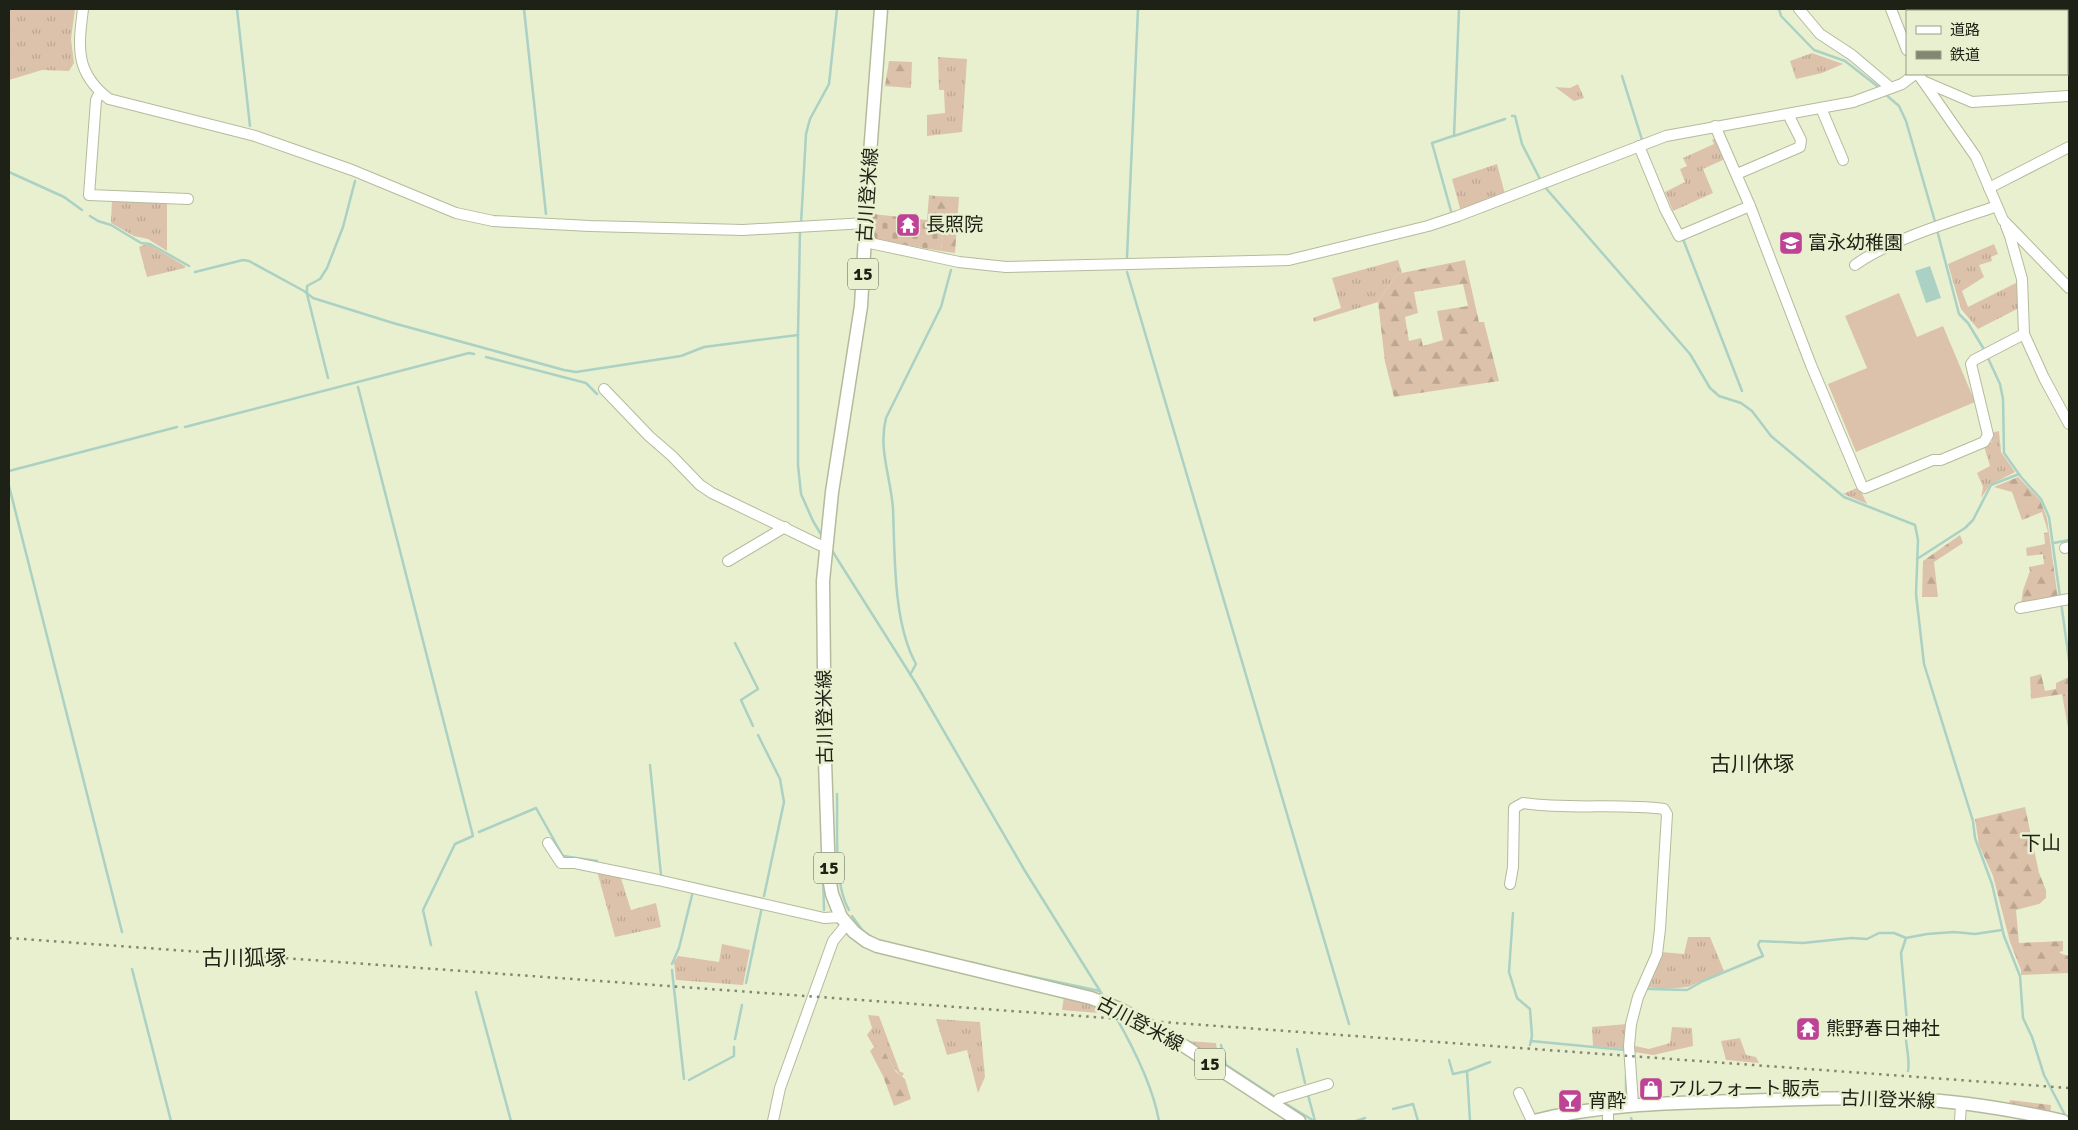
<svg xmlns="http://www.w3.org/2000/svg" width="2078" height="1130" font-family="Signika,'Noto Sans JP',sans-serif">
<defs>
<pattern id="grass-tufts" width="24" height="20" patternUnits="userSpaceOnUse" patternTransform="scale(1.25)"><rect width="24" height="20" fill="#dcc2ab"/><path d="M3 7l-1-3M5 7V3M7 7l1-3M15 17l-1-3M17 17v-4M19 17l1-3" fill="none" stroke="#bca692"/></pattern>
<pattern id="forest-firs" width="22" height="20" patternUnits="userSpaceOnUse" patternTransform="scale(1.25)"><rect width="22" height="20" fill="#dcc2ab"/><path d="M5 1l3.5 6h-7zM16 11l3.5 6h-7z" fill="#bca692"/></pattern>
<pattern id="cemetery-stones" width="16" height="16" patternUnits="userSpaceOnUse" patternTransform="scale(1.25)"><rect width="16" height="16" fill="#dcc2ab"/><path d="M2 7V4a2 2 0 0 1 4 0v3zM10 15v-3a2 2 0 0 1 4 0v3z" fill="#bca692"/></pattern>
</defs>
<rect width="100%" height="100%" fill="#e9f0d0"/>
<g fill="url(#grass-tufts)">
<polygon points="9,9 75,9 71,39 74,63 69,71 42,70 9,80"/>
<polygon points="1812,53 1843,64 1822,73 1796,79 1790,61"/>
<polygon points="938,57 967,59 962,132 927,136 927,115 945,113 944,90 939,90"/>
<polygon points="1578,84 1584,98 1574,101 1555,87 1570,88"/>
<polygon points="1716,138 1725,159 1703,169 1713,193 1673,211 1665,192 1685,182 1680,169 1687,166 1683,158 1714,144 1712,140"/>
<polygon points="1497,164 1505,194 1461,212 1452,179"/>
<polygon points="112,199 167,203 167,251 148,239 134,236 111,223"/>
<polygon points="1994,244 1998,254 1991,257 1992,261 1979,265 1984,277 1962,291 1968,307 2018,282 2017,309 1978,329 1961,309 1948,264"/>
<polygon points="144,245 150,245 185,266 185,268 147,277 139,247"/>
<polygon points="1398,260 1402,273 1397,274 1378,302 1314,322 1313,318 1341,308 1332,278"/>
<polygon points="1999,431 2001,452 2015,472 1990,485 1981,498 1983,487 1977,473 1990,466 1984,446 1992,442 1991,433"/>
<polygon points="1859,487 1867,504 1843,494"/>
<polygon points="2069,693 2069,734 2062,694"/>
<polygon points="597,871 620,875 631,910 656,903 661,927 615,937"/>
<polygon points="1688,937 1710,937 1724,971 1688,987 1665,989 1645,987 1661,952 1684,954"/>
<polygon points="722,944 750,950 743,985 676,980 674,962 678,956 719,962"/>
<polygon points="1064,996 1108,1007 1111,1014 1062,1010"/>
<path d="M868 1015 879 1016 900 1072 904 1073 902 1077C891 1068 888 1053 877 1044L874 1047 867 1035 872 1028Z"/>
<polygon points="936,1019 980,1022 985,1077 978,1093 967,1050 947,1055"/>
<polygon points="1627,1024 1625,1049 1593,1046 1592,1027"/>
<polygon points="1672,1027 1692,1028 1693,1046 1653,1055 1634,1052 1635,1046 1649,1049 1670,1043"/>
<polygon points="1740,1038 1746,1055 1756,1057 1759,1063 1726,1060 1721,1041"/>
<polygon points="1186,1041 1216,1043 1218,1057 1215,1061"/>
</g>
<g fill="url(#forest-firs)" fill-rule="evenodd">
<polygon points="889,61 912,62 911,88 885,86"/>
<polygon points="935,196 959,197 955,253 941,251 945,212 935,212"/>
<path d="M1465 260 1479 322H1484L1499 381 1394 397 1385 362 1378 302 1397 274ZM1463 284 1468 306 1437 311 1443 340 1423 346 1421 338 1409 341 1405 317 1418 313 1414 292Z"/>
<polygon points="2018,477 2040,500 2047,518 2058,599 2021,605 2023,590 2030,571 2029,567 2044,564 2043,554 2027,556 2026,548 2045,544 2044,533 2048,532 2042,512 2022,520 2012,492 1994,487"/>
<polygon points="1960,535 1963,543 1934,562 1938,597 1922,597 1923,561"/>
<polygon points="2041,674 2045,691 2056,689 2056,683 2069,677 2069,693 2031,699 2030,677"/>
<polygon points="2025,807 2039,873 2046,890 2046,898 2039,904 2016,910 2019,943 2063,941 2063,951 2059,952 2062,954 2069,956 2069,973 2021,975 2021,970 2010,942 1993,876 1979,845 1975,819"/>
<polygon points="877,1044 883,1049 896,1072 905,1079 911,1099 894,1106 883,1076 870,1051"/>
<polygon points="2010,1100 2051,1105 2050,1116 2008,1108"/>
</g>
<polygon fill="url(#cemetery-stones)" points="929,195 935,196 935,212 945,212 941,251 877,240 873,236 873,214 927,220"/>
<polygon fill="#dcc2ab" points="1899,293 1917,337 1943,326 1975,402 1856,452 1828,384 1867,368 1845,316"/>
<polygon fill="#aad1c3" points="1930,266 1941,298 1926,303 1915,271"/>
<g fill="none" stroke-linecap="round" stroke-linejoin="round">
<g stroke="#aad1c3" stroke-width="2.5">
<polyline points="237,9 250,126"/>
<polyline points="524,9 546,214"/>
<polyline points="1459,9 1454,136 1505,119"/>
<polyline points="1779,9 1781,16 1814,50 1845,61 1881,89"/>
<polyline points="1622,76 1643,143"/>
<polyline points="1884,93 1899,106 1906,121 1936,225"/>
<polyline points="1512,116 1515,116 1522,144 1541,181"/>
<polyline points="9,172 64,197 82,210"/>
<polyline points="1544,186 1690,354 1710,388 1719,396 1741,403 1752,411 1771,436 1844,497 1915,525 1918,540 1916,594 1924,664 1973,821 1975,838 1992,884 2004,936 2020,976 2023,1018 2032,1037 2044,1075 2066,1117"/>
<polyline points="1451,211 1432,143 1453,136"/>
<polyline points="90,216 98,221 111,225 141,243 150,244 189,266"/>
<polyline points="801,224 806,134 810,119 829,84 837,9"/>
<polyline points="800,229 798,335 798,465 801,494 813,521 822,536"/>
<polyline points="1937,230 1959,314 1968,323 1985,351"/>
<polyline points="1683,239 1742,391"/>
<polyline points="1127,257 1138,9"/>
<polyline points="195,272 243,260 249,261 304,291 313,298 393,323 564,370 576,372 681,356 704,347 798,335"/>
<polyline points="1127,272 1349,1024"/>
<polyline points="1987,356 2000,384 2003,399 2004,453 2021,477 2041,499 2049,517 2060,597"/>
<polyline points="486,357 586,383 597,394"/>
<polyline points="328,378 307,294 307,286 320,279 327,268 343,227 355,181"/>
<polyline points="358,387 473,836 455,844 423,910 431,945"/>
<polyline points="185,427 469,353 474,354"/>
<polyline points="9,471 177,427"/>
<polyline points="9,486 122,932"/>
<polyline points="2054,543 2069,540"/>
<polyline points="831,549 917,685 1025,871 1105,999"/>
<polyline points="1917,559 1965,528 1973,520 1991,485 2019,474"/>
<polyline points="2061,602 2069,660"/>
<polyline points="735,643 758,689 741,700 753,726"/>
<path d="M910 675 916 664C893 623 895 556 893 509 891 478 878 449 886 418L941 307 951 270"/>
<polyline points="758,735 780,779 784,802 764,896"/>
<polyline points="650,765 661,875"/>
<path d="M837 794C838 826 833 883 849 910"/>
<polyline points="479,832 536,808 563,856 597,861"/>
<polyline points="823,876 824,910"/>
<polyline points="1513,913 1509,972 1517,998 1530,1009 1532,1036 1530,1045"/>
<polyline points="852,916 863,931 873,938"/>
<path d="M1906 938 1901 953 1907 1022C1902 1038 1911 1055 1908 1071"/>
<polyline points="970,962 990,967"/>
<polyline points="672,964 679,948 693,891"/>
<polyline points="132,969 171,1121"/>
<polyline points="672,970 684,1079"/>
<polyline points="1001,970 1100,991"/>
<polyline points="746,983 762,907"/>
<polyline points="1649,989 1687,990 1703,981 1763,956 1758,945 1760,941 1803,943 1851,938 1867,939 1879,933 1894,933 1906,938 1927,934 1954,932 1975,934 2002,930"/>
<polyline points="476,992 511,1121"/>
<path d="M1113 1012C1131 1043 1153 1087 1159 1121"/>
<polyline points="735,1039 742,1005"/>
<polyline points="1531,1041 1625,1050"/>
<polyline points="1221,1045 1226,1065 1275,1097"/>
<polyline points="1297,1049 1305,1083"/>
<polyline points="1449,1060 1453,1074 1467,1071 1490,1062"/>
<polyline points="1467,1071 1470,1121"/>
<polyline points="1626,1075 1626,1096"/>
<polyline points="689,1080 734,1056 734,1047"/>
<polyline points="1308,1095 1315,1121"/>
<polyline points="1283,1102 1314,1121"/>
<polyline points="1393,1109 1413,1104 1418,1121"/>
<polyline points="1631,1118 1632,1121"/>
<polyline points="1356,1121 1365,1118"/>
</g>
<defs>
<g id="minor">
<path d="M83 9C78 48 75 73 109 99L255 136 352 170 456 213 493 221 590 226 743 230 866 223"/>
<polyline points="1799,9 1820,34 1852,55 1891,88"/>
<polyline points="1891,9 1907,50"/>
<polyline points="1921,11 1922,9"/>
<polyline points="1918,74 1976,157 2003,220 2069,288"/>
<polyline points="1923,81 1972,102 2069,96"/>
<polyline points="100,92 96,100 89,195 188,199"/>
<polyline points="1821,108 1843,160"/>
<polyline points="1715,126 1750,206 1811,365 1862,486 1865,488 1933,460 1941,460 1984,442 1988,435 1971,364 1974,360 2024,334"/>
<polyline points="1639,146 1665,209 1679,236 1750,206"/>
<polyline points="1737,174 1800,147 1801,140 1788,114"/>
<polyline points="1989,188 2069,147"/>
<polyline points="2006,226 2010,236 2022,279 2024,334 2044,378 2069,424"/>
<polyline points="865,242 959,262 1006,267 1289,260 1428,226 1458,216 1666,136 1853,102 1902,84 1915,74"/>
<path d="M1855 265C1891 239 1954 221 1997 206"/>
<polyline points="604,389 649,436 672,456 700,485 712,493 826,548"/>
<polyline points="2065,548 2069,547"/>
<polyline points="728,561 785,527"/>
<polyline points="2020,608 2069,599"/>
<polyline points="548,843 561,863 575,863 658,880 824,918 841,917"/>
<path d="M1510 884 1513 867 1514 808 1523 803C1570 810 1617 803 1664 809L1667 814 1660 929 1657 954 1638 997 1631 1024 1629 1046 1633 1104"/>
<polyline points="1519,1093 1532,1121"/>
<polyline points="1275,1106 1279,1099 1328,1084"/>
<polyline points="1608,1107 1608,1121"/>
<polyline points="773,1121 780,1088 833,941 847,924"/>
<polyline points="1960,1121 1961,1104"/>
</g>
<g id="major">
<polyline points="881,9 869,167 861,306 832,492 823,581 825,761 829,878 832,894 841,917 854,932 866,941 877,946 1091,998 1120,1009 1175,1040 1299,1121"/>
<path d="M1534 1121C1602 1104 1670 1103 1740 1101 1797 1099 1853 1097 1910 1099 1961 1101 2014 1110 2063 1121"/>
</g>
</defs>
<use href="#minor" stroke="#b4bb9c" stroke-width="12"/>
<use href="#major" stroke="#b4bb9c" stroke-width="15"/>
<use href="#minor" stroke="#fff" stroke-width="10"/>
<use href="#major" stroke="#fff" stroke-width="12"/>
<polyline stroke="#828771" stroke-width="2.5" stroke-dasharray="2.5 5" stroke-linecap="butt" points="9,938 2069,1088"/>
</g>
<defs>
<symbol id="temple-square" viewBox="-11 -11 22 22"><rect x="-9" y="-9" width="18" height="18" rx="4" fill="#be4394" stroke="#e9f0d0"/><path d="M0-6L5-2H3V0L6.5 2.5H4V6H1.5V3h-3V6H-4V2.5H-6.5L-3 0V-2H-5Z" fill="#fff"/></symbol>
<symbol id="school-square" viewBox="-11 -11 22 22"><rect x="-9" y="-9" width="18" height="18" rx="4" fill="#be4394" stroke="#e9f0d0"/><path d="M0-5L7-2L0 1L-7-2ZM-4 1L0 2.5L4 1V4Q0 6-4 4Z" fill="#fff"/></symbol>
<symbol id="shop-square" viewBox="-11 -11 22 22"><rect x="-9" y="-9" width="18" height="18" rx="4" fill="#be4394" stroke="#e9f0d0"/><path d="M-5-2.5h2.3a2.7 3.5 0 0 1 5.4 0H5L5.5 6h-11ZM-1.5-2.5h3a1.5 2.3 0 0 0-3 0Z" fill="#fff"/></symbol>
<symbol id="bar-square" viewBox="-11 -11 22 22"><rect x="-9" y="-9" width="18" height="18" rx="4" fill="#be4394" stroke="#e9f0d0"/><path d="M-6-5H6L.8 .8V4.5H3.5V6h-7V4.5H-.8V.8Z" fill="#fff"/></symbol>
</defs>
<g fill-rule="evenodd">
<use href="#temple-square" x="894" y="211" width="28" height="28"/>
<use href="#school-square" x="1777" y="229" width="28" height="28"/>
<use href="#temple-square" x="1794" y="1015" width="28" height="28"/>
<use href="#shop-square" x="1637" y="1075" width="28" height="28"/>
<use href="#bar-square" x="1556" y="1087" width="28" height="28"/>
</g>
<g text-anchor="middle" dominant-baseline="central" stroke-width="5" stroke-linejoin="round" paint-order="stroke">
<g fill="#e9f0d0" stroke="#5b5f4d" stroke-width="1">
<rect x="848" y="258.5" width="30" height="31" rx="4"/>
<rect x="814" y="852.5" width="30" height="31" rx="4"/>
<rect x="1195" y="1048.5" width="30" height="31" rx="4"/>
</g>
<g font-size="18" font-weight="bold" fill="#1e2115">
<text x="863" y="274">15</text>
<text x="829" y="868">15</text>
<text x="1210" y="1064">15</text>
</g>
<g font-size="19" fill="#1e2115" stroke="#e9f0d0">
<text transform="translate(868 195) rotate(-86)">古川登米線</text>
<text transform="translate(825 717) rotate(-91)">古川登米線</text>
<text transform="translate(1140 1024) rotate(28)">古川登米線</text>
<text transform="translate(1888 1100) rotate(2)">古川登米線</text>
</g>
<g font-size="19" fill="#1e2115" stroke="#e9f0d0" text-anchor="start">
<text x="926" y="225">長照院</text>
<text x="1808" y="243">富永幼稚園</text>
<text x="1826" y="1029">熊野春日神社</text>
<text x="1668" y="1089">アルフォート販売</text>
<text x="1588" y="1101">宵酔</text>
</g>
<g font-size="20" fill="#1e2115" stroke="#e9f0d0">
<text x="2041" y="843">下山</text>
</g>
<g font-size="21" fill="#1e2115" stroke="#e9f0d0">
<text x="1752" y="764">古川休塚</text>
<text x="244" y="958">古川狐塚</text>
</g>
</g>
<rect width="2078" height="1130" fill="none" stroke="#1e2115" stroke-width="20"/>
<rect x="1906" y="10" width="162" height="65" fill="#e9f0d0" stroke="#989d85"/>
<rect x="1916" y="26" width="25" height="8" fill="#ffffff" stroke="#989d85"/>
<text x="1950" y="35" font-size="15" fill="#1e2115">道路</text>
<rect x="1916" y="51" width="25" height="8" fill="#828771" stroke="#989d85"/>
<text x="1950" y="60" font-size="15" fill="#1e2115">鉄道</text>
</svg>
